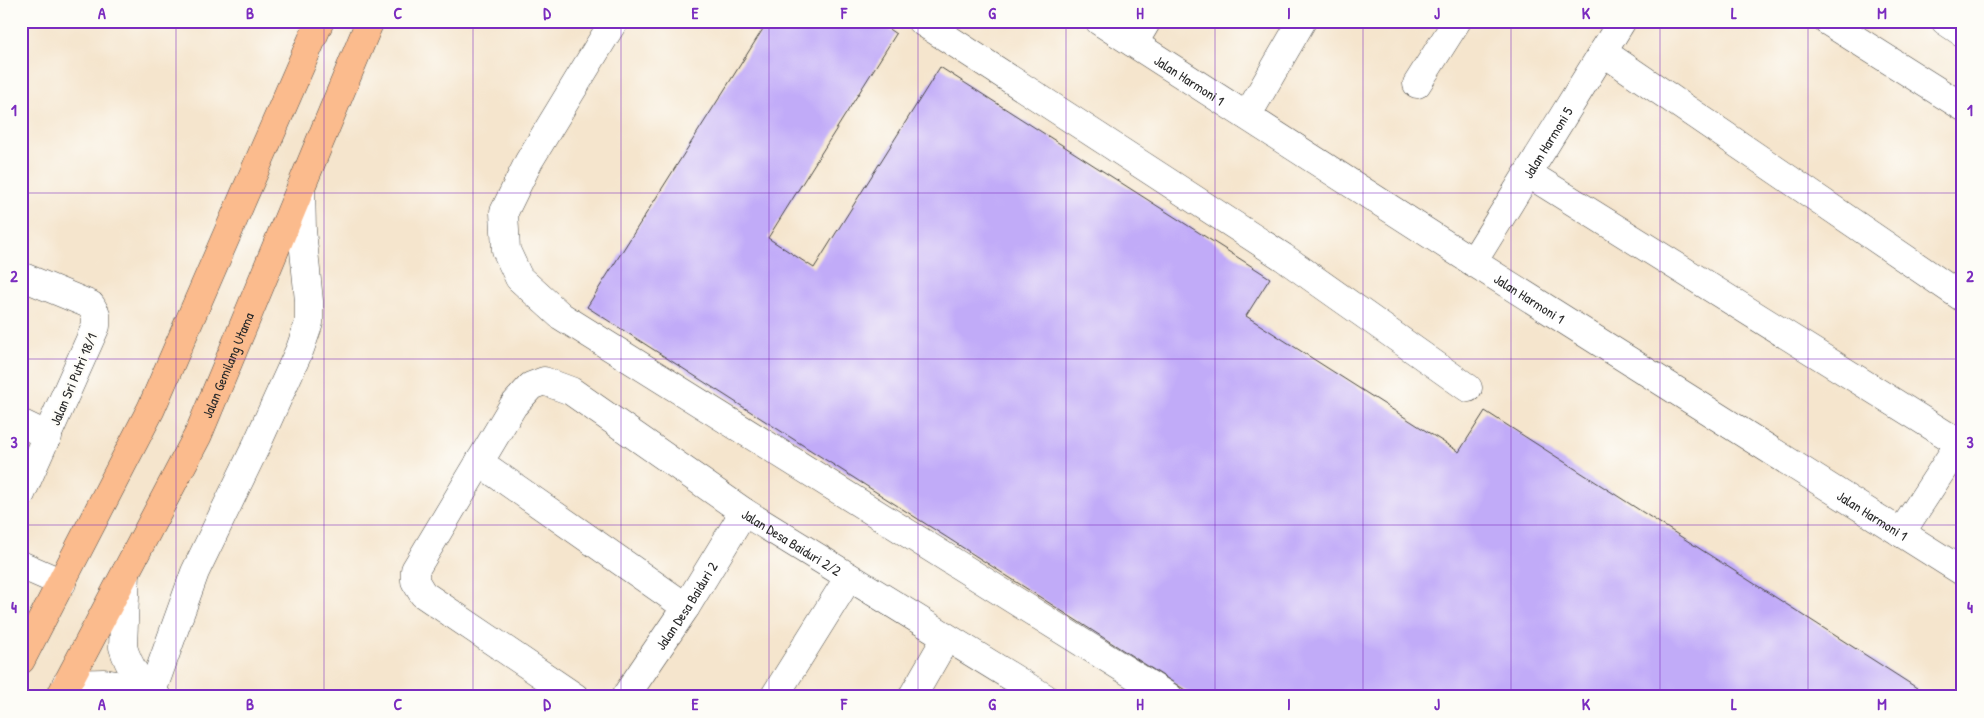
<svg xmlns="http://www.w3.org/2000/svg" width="1984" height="718" font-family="'Patrick Hand',sans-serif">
<rect width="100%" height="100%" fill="#fdfcf7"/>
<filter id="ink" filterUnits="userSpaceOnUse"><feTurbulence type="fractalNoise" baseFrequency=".02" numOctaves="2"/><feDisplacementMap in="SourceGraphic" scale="10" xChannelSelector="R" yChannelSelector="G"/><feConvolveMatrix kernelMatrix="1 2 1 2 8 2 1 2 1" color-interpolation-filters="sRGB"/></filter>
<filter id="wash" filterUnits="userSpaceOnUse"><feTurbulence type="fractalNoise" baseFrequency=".0096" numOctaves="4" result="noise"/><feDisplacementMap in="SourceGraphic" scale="20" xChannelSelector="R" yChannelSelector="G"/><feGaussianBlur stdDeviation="1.12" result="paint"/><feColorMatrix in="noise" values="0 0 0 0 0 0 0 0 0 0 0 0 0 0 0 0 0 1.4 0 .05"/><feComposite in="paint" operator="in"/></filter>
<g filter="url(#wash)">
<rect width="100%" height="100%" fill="#f5e5cd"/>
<g id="blocks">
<polygon fill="#c1abf8" points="768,21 877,21 896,34 768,238 814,268 940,67 1270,278 1246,316 1459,452 1485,411 1931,697 1196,697 587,307"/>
</g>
</g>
<g filter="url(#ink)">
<use href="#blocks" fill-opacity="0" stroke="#494743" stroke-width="1"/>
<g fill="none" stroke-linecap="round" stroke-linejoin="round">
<defs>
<g id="minor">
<polyline points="614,21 529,161 504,212 506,250 519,278 561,316 1169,697"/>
<polyline points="921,21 1283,257 1468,388"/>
<path id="s1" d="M1099 21 1473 262 1963 572"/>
<polyline points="1827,21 1963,107"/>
<polyline points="1945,21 1963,33"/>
<polyline points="1134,43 1147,21"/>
<polyline points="1603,52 1963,298"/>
<polyline points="1417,84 1457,21"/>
<polyline points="1247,116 1302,21"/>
<polyline points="1529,174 1959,443"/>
<path id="s2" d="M1473 262 1622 21"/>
<polyline points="21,276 91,305 96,314 96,326 21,494"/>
<polyline points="21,423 48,436"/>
<polyline points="479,462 686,607"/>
<polyline points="1901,533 1963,438"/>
<polyline points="21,565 62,583"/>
<path d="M126 572 123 647C128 664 141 688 157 697"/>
<polyline points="66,684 104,683 146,690"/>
<polyline points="150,697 195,572 257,444 300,349 309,323 309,301 302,230 301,187"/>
<path id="s3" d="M575 697 423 594 415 581V570L513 406 531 386 544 381 571 391 744 512 1044 697"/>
<path id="s4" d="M625 697 686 607 744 512"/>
<polyline points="774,697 849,577"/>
<polyline points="912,697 946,638"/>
</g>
<g id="major">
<polyline points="21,660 151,409 320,21"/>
<path id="s5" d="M60 697 198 435 370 21"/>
</g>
</defs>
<use href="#minor" stroke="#494743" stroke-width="29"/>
<use href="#major" stroke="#494743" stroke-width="29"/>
<use href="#minor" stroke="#fff" stroke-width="28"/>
<use href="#major" stroke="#fbbb8d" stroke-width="28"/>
</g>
</g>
<path fill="none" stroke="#7b2cbf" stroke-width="1" stroke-opacity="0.55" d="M176 21V697M324 21V697M473 21V697M621 21V697M769 21V697M918 21V697M1066 21V697M1215 21V697M1363 21V697M1511 21V697M1660 21V697M1808 21V697M21 193H1963M21 359H1963M21 525H1963"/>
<g text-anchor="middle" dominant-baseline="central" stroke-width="4.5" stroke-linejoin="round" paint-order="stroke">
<g font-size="14" fill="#2b2b2b" stroke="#fdfcf7">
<text stroke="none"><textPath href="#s1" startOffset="108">Jalan Harmoni 1</textPath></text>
<text stroke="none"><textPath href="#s2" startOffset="141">Jalan Harmoni 5</textPath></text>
<text stroke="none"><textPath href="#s1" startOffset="512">Jalan Harmoni 1</textPath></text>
<text stroke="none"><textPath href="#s5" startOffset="372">Jalan Gemilang Utama</textPath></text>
<text transform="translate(73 379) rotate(-67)">Jalan Sri Putri 18/1</text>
<text stroke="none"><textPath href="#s1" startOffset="918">Jalan Harmoni 1</textPath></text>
<text stroke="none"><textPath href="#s3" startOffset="738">Jalan Desa Baiduri 2/2</textPath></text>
<text stroke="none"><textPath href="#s4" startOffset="110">Jalan Desa Baiduri 2</textPath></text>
</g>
</g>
<rect width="1984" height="718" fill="none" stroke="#fdfcf7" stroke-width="55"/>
<rect x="28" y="28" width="1928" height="662" fill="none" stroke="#7b2cbf" stroke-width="2"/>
<g font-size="16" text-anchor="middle" font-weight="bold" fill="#7b2cbf">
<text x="102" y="19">A</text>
<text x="250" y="19">B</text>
<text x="398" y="19">C</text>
<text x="547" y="19">D</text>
<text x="695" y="19">E</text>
<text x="844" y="19">F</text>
<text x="992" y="19">G</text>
<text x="1140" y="19">H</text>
<text x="1289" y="19">I</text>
<text x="1437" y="19">J</text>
<text x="1586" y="19">K</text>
<text x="1734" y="19">L</text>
<text x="1882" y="19">M</text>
<text x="14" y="116">1</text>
<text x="1970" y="116">1</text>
<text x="14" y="282">2</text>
<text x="1970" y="282">2</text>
<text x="14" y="448">3</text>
<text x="1970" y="448">3</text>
<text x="14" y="613">4</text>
<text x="1970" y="613">4</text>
<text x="102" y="710">A</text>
<text x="250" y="710">B</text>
<text x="398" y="710">C</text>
<text x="547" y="710">D</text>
<text x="695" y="710">E</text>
<text x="844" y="710">F</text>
<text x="992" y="710">G</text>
<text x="1140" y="710">H</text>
<text x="1289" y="710">I</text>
<text x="1437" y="710">J</text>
<text x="1586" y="710">K</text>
<text x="1734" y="710">L</text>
<text x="1882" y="710">M</text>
</g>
</svg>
